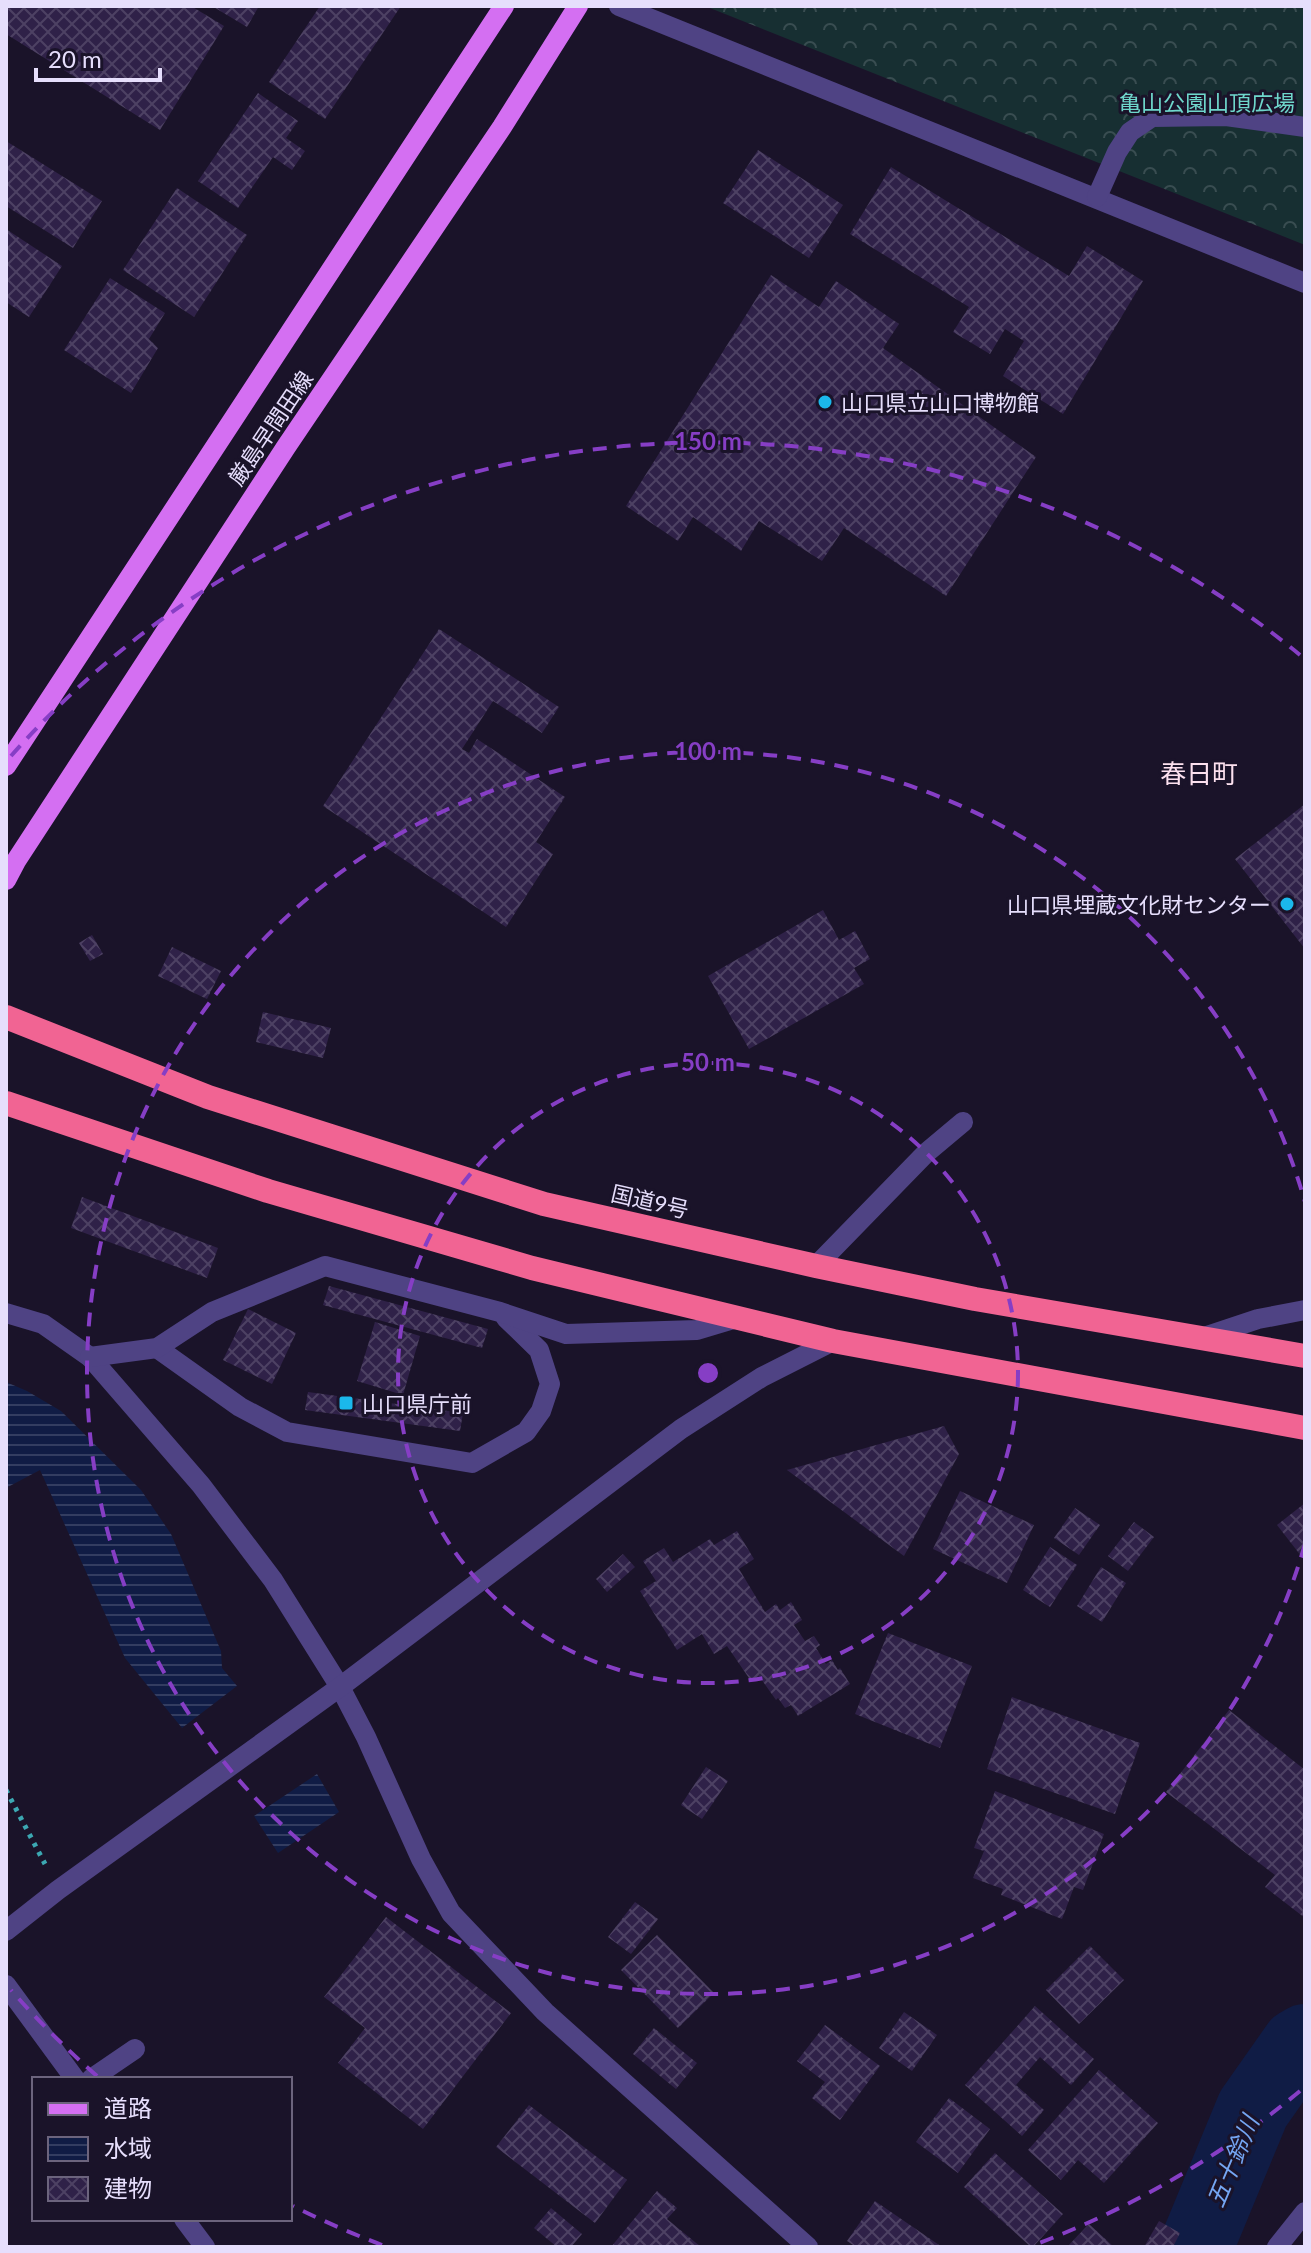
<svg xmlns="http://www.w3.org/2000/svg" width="1311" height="2253" font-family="Lato,'Noto Sans JP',sans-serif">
<defs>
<pattern id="forest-crowns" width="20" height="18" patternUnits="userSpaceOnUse" patternTransform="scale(2)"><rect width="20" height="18" fill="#172f32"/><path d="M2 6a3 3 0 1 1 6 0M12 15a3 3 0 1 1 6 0" fill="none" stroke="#394d51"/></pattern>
<pattern id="water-rules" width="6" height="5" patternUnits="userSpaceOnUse" patternTransform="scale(2)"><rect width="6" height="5" fill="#101c45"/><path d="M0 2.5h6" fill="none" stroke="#333d61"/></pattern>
<pattern id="building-cross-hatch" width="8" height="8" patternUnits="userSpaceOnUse" patternTransform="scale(2)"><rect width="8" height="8" fill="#2f2148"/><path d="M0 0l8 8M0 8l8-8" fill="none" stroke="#4d4163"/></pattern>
</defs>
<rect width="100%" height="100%" fill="#1a1329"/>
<polygon fill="url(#forest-crowns)" points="705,6 1305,6 1305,245"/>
<g fill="url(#water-rules)">
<polygon points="6,1382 27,1391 61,1411 141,1490 171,1534 221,1651 222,1668 237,1686 182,1728 125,1658 40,1470 6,1488"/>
<polygon points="317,1774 339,1812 278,1853 254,1816"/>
</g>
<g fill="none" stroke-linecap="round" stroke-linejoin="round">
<polyline stroke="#101c45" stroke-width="74" points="1196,2247 1253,2109 1298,2045 1305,2041"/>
</g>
<g fill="url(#building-cross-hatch)">
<polygon points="6,6 191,6 224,26 160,130 6,34"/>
<polygon points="212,6 259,6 247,27"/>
<polygon points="320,6 401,6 325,119 269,82"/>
<polygon points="258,93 298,121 286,138 305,151 292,170 273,157 238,208 198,181"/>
<polygon points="6,141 102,201 73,248 6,206"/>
<polygon points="758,150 843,205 809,258 723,203"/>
<polygon points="891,167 1069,276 1087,246 1143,281 1063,414 1003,376 1024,341 1005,329 990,354 953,332 969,307 850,234"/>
<polygon points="177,188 247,235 194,317 123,270"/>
<polygon points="6,229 62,266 29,317 6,302"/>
<polygon points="771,275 819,307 836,281 899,324 883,348 1036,457 946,596 844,528 822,561 759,521 741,551 693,517 678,541 626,506"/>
<polygon points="110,278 165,313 149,339 158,348 131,393 64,350"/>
<polygon points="439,629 559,707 542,733 493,701 462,749 469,753 477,739 565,797 536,842 553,854 506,927 323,806"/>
<polygon points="1305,804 1305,949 1235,859"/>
<polygon points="823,910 839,940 855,931 870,959 854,968 864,984 749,1049 708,976"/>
<polygon points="92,935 103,954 90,961 79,943"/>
<polygon points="172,947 221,971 207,999 158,976"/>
<polygon points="263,1012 331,1028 323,1058 256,1042"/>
<polygon points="82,1197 218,1248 207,1278 71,1228"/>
<polygon points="329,1286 488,1329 482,1348 323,1305"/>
<polygon points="248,1309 296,1333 272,1384 223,1360"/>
<polygon points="375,1322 420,1336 403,1395 357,1381"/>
<polygon points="308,1392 463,1413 460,1431 305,1410"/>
<polygon points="944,1426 959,1454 904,1556 787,1470"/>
<polygon points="960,1491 1034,1525 1007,1583 933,1549"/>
<polygon points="1305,1503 1305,1561 1277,1525"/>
<polygon points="1075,1508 1100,1525 1079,1555 1054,1538"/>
<polygon points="1134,1522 1154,1537 1128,1571 1108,1556"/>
<polygon points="737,1531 754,1559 739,1569 765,1612 776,1604 780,1610 791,1602 802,1620 794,1625 805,1641 814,1636 820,1645 816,1648 826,1664 832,1660 838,1670 840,1668 850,1684 798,1716 791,1705 785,1708 778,1698 776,1700 759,1676 751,1681 727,1646 714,1654 702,1634 677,1650 640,1591 656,1581 643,1561 664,1548 673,1562 710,1539 714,1545"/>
<polygon points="1050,1547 1077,1565 1050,1607 1023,1590"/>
<polygon points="623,1554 635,1567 607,1592 596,1579"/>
<polygon points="1101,1567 1126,1583 1102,1622 1077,1606"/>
<polygon points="888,1633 972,1666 940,1748 855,1714"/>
<polygon points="1012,1697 1140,1743 1115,1814 987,1769"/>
<polygon points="1229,1710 1305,1770 1305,1918 1265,1887 1275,1875 1166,1792"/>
<polygon points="706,1767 728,1781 702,1819 681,1805"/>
<polygon points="995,1791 1104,1834 1083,1890 1074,1887 1062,1919 1001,1895 1003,1889 973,1878 984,1851 974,1848"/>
<polygon points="635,1902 658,1919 631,1954 608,1937"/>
<polygon points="386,1917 511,2013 423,2129 338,2063 365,2028 324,1997"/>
<polygon points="657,1935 714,1993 678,2028 621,1970"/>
<polygon points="1090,1946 1124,1980 1079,2024 1046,1990"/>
<polygon points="1035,2006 1094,2059 1071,2085 1040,2057 1016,2085 1044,2110 1022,2136 965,2085"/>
<polygon points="904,2012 937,2035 912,2071 879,2048"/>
<polygon points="825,2025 880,2066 840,2120 812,2098 825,2082 797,2061"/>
<polygon points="654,2028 697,2063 676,2089 633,2054"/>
<polygon points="1099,2070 1158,2123 1104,2183 1078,2160 1061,2180 1028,2150"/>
<polygon points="949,2098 990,2129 958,2173 916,2142"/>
<polygon points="529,2105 627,2180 595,2223 496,2147"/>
<polygon points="995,2153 1063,2214 1033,2247 1031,2247 964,2187"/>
<polygon points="657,2191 677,2208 667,2219 701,2247 611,2247"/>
<polygon points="875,2201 942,2247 856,2247 847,2241"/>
<polygon points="551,2208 582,2234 571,2247 557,2247 534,2228"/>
<polygon points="1159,2221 1180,2233 1173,2247 1144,2247"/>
<polygon points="1089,2224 1114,2247 1067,2247"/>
</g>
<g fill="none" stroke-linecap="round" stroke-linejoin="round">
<polyline stroke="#3ca8b2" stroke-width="5" stroke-dasharray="4 6" stroke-linecap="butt" points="6,1790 45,1864"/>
<g stroke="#4f4384" stroke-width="20">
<polyline points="619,6 1305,283"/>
<polyline points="1097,197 1117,152 1130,132 1152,117 1226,116 1305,127"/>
<polyline points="816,1266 926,1153 963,1122"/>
<polyline points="6,1313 43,1324 90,1357 201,1485 273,1580 340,1687 366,1737 421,1859 451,1913 545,2012 808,2247"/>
<polyline points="1204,1337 1258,1319 1305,1310"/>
<polyline points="157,1348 240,1407 287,1432 472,1463 526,1432 541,1411 550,1384 539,1350 506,1318"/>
<polyline points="90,1357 157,1348 212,1312 325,1266 500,1312 566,1334 697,1330 737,1318"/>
<polyline points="6,1931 58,1890 340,1687 681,1429 762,1377 833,1341"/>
<polyline points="6,1985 75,2079"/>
<polyline points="91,2079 135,2049"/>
<polyline points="184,2219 205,2247"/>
<polyline points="1277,2247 1305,2212"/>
</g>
<g stroke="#d46ff2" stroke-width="20">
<polyline points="6,766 504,6"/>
<polyline points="6,880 16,861 286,447 502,127 578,6"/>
</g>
<g stroke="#f16493" stroke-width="24">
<polyline points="6,1017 208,1097 544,1204 816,1266 975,1299 1305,1356"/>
<polyline points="6,1103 268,1191 532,1268 833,1341 1305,1428"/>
</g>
</g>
<g fill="none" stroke="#863ec5" stroke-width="4" stroke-dasharray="14 10">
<circle cx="708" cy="1373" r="310"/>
<path d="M1305 1544A621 621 0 1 1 1305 1202"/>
<path d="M1300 2091A931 931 0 0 1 1034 2245M382 2245A931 931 0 0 1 293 2206M97 2076A931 931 0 0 1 11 1990M11 756A931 931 0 0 1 1300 655"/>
</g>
<g fill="#1bb8eb" stroke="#1a1329" stroke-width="3">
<circle cx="825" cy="402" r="8"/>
<circle cx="1287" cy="904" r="8"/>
<rect x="338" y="1395" width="16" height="16" rx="4"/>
</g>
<g text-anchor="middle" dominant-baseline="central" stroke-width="6" stroke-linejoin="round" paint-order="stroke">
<g font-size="22" fill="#6fd7cc" stroke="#1a1329">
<text x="1207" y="102">亀山公園山頂広場</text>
</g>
<g font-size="22" fill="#e6defc" stroke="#1a1329" text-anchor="start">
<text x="841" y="402">山口県立山口博物館</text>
<text x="1271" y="904" text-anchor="end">山口県埋蔵文化財センター</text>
<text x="362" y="1403">山口県庁前</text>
</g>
<g font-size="22" fill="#e6defc" stroke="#1a1329">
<text transform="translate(270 428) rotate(-56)">厳島早間田線</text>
<text transform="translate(650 1201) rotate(13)">国道9号</text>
</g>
<g font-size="24" font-style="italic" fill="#75a6f3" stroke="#1a1329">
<text transform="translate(1232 2161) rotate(-67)">五十鈴川</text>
</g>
<g font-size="26" fill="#fce0ee" stroke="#1a1329">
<text x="1199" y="773">春日町</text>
</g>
</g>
<circle cx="708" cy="1373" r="12" fill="#863ec5" stroke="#1a1329" stroke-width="4"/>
<g font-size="24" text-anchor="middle" font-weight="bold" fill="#863ec5" stroke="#1a1329" stroke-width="6" stroke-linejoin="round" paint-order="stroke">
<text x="708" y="450">150 m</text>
<text x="708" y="760">100 m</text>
<text x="708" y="1071">50 m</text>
</g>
<rect width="1311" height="2253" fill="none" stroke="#e6defc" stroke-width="16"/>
<rect x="32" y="2077" width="260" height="144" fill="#1a1329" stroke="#6c647d" stroke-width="2"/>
<rect x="48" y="2103" width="40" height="12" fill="#d46ff2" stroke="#6c647d" stroke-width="2"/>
<text x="104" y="2117" font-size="24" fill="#e6defc">道路</text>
<rect x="48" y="2137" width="40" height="24" fill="url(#water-rules)" stroke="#6c647d" stroke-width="2"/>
<text x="104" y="2157" font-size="24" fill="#e6defc">水域</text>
<rect x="48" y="2177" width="40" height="24" fill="url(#building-cross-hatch)" stroke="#6c647d" stroke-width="2"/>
<text x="104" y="2197" font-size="24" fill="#e6defc">建物</text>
<path d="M36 68v12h124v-12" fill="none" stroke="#e6defc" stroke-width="4"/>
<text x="48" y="68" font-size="24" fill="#e6defc" stroke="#1a1329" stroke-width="6" paint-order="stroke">20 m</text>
</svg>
